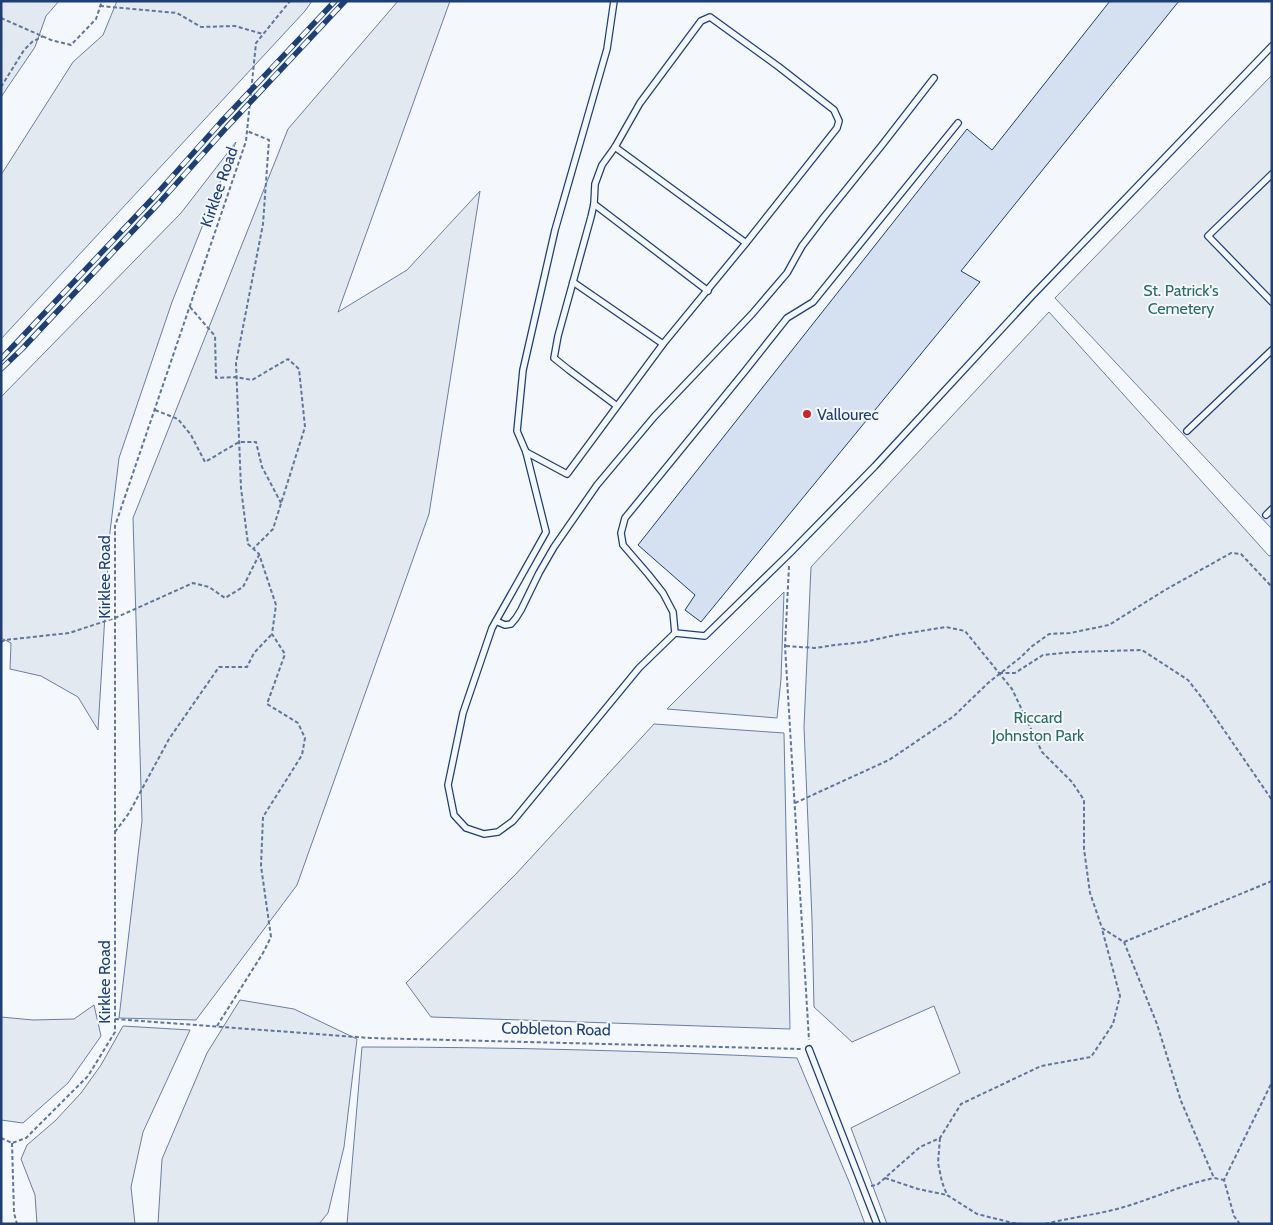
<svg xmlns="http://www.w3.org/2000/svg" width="1273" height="1225" font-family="Cabin,sans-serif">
<rect width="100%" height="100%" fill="#f4f7fb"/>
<g fill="#e3e9f0" stroke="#687fa3">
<polygon points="1,1 59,1 46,16 35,47 1,97"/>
<polygon points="117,1 312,1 305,11 1,339 1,175 73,62 103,35"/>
<polygon points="398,1 450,1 338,312 407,270 480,191 429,514 297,885 196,1020 119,1018 142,821 133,518 288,129"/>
<polygon points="1272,75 1272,529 1055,298"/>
<polygon points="236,142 172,302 119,458 110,532 98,730 78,697 41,676 10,669 11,643 1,638 1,397 181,213"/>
<polygon points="1049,312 1269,556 1272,555 1272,1224 887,1224 851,1128 960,1073 934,1006 852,1042 814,1007 812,919 804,727 811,567"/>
<polygon points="784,592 781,679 777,718 667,709"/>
<polygon points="654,724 784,733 790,1029 431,1017 406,983 515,875"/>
<polygon points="240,1000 294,1009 357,1039 344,1147 328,1213 319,1224 158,1224 162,1159 207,1053"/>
<polygon points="94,1005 101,1036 68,1083 23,1123 1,1120 1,1017 33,1020 74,1019"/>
<polygon points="123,1026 190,1030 143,1132 131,1187 135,1224 37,1224 35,1195 21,1159 27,1145 55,1121 81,1093 101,1065"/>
<path d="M362 1047C507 1047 652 1051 797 1058L850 1184 865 1224H347Z"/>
</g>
<polygon fill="#d5e0f0" stroke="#1d3f73" points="1110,1 1179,1 961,271 980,282 701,622 685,610 695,595 638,545 967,129 992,150"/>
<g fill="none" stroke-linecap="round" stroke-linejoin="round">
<defs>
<g id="lane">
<polyline points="614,1 607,49 555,230 523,370 517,431 526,452 546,532 492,628 463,713 448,785 454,815 466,828 484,834 498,832 513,821 639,668 675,633 705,636 790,553 875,466 1031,297 1272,46"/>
<polyline points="615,147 746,243"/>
<polyline points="1272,174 1208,236 1272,302"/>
<polyline points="594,204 708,291"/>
<polyline points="573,282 663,344"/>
<polyline points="1187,431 1272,350"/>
<polyline points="526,452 567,474 663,344 746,243 837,128 839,121 834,110 779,67 710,17 701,21 640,103 615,147 602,165 595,184 594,204 591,217 558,336 554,358 569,370 617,406"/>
<polyline points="1266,515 1272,509"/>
<polyline points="496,621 505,625 511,624 516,618 521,610 539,573 554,547 597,485 654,417 752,314 787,273 802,246 824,217 882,145 934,78"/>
<polyline points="675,633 673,612 663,593 648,574 623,545 621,533 625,518 745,371 787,318 813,302 958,123"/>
<polyline points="809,1049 877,1224"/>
</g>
</defs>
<use href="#lane" stroke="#1d3f73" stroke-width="8"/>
<g stroke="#5e769c" stroke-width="2" stroke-dasharray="4 2.5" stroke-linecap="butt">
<polyline points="100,6 177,13 201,27 235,26 263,34"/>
<polyline points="1,18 51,40 71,45 96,19 102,1"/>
<polyline points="1,87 24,50 32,42 43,36"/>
<polyline points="190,307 215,336 216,378 236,377 252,380 288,359 299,369 305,427 273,529 253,549"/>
<polyline points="155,410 178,419 191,435 205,462 239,442 256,442 262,467 281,503"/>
<polyline points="789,566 785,646 809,1040"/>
<polyline points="1,642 5,640 69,633 115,618 193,583 209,587 225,598 243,587 259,555"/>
<polyline points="786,646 815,648 835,645 864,642 896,635 946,627 965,631 1012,689 1042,752 1072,782 1084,800 1084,849 1090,893 1102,928 1124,942 1157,1024 1181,1101 1214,1178 1224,1180"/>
<polyline points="999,673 1015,673 1043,655 1074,652 1142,650 1188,680 1202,698 1272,800"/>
<polyline points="795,803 889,760 954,716 988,683 1021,657 1031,647 1049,634 1070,633 1109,625 1165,590 1231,553 1241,554 1272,587"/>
<polyline points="115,832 129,813 169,739 219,667 247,667 254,653 272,634"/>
<polyline points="1124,942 1272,881"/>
<polyline points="115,1019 370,1038 801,1049"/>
<polyline points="217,1026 263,953 271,937 261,866 263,817 302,755 305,738 298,723 267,704 285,654 272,634 276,605 259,554 248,544 241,488 236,363 263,224 269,140 247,131"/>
<polyline points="1,1138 12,1143 26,1138 88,1076 115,1032 115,526 246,141 256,43 290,1"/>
<polyline points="940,1138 938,1163 942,1182 947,1195 977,1214 1013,1223 1021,1224"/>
<polyline points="12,1143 14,1213 17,1224"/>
<polyline points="885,1178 918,1189 947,1195"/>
<polyline points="871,1186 877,1185 920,1147 940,1138 961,1104 1041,1066 1091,1057 1113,1024 1120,996 1102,929"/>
<path d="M1045 1224C1069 1218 1093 1215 1117 1209 1150 1200 1181 1185 1214 1178"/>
<polyline points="1240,1224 1234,1216 1224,1180 1272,1082"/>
</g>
<use href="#lane" stroke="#f4f7fb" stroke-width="5.5"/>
<defs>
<g id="rail">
<polyline points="1,359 153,198 221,122 335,1"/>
<polyline points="1,369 22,349 159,203 227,127 345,1"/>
</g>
</defs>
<use href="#rail" stroke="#1d3f73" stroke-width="5.5"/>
<use href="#rail" stroke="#f4f7fb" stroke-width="4" stroke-dasharray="11" stroke-linecap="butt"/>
</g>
<circle fill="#c62828" stroke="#f4f7fb" stroke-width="2" cx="807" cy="414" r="5"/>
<g text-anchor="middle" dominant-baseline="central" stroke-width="4" stroke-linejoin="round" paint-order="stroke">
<g font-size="16" fill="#1d3f73" stroke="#f4f7fb">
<text transform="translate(219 187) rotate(-71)">Kirklee Road</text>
<text transform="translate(104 577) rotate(-90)">Kirklee Road</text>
<text transform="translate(104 982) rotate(-90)">Kirklee Road</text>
<text transform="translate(556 1029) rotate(1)">Cobbleton Road</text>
</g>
<g font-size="16" fill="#2c6c60" stroke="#f4f7fb">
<text x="1181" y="290">St. Patrick's<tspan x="1181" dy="18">Cemetery</tspan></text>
<text x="1038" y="717">Riccard<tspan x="1038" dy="18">Johnston Park</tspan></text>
</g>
<g font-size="16" fill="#1d3f73" stroke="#f4f7fb" text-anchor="start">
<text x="817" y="414">Vallourec</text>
</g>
</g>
<rect width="1273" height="1225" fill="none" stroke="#1d3f73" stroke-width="5"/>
</svg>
